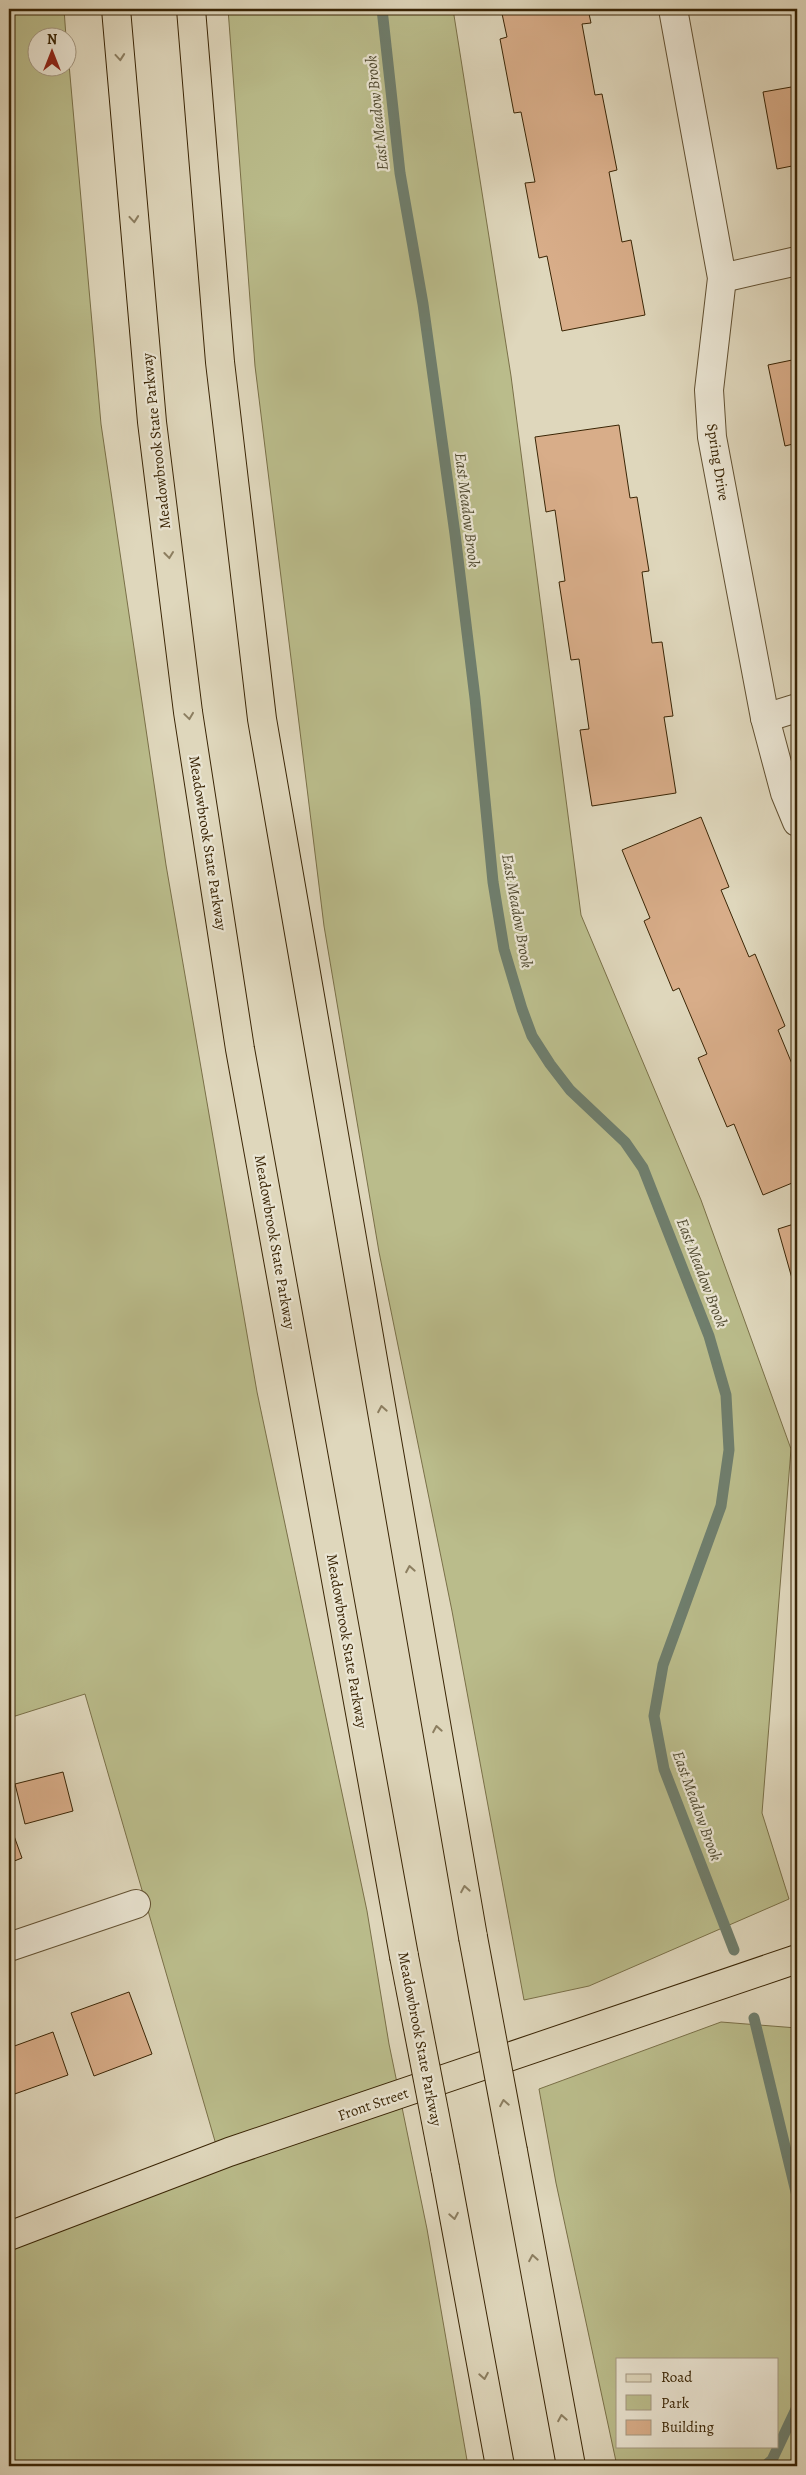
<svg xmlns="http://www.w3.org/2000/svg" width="806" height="2475" font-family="Alegreya,serif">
<rect width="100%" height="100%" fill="#dfd7bc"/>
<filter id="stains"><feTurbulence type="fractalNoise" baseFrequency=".004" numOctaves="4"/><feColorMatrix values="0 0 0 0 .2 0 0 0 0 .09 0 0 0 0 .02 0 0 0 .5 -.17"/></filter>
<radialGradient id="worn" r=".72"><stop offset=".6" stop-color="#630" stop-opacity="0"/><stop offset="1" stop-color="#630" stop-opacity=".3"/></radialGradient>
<g fill="#babc8b" stroke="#7a7048" fill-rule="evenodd">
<polygon points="9,9 64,9 66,37 38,38 38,68 68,68 68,53 101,424 166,865 257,1392 367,1911 389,2044 427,2229 468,2466 9,2466 9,2239 219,2155 85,1694 9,1718"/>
<polygon points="228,9 453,9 511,376 581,915 701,1200 791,1449 762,1813 789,1899 589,1986 524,2000 452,1611 379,1252 324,926 255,366"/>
<path d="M721 2022 797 2028V2466H617L556 2183 539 2089ZM617 2359H777V2446H617Z"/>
</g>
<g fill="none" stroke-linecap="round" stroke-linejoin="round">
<g stroke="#6f7e6d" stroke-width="11">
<polyline points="382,9 400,173 423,304 455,534 475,698 493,882 504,949 522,1009 532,1036 550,1064 570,1090 625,1142 643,1168 709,1336 726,1395 729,1450 721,1506 663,1665 654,1716 664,1769 734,1950"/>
<polyline points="754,2018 797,2196"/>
<polyline points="765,2466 772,2460 797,2407"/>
</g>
</g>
<g fill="#d8ad89" stroke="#3a2505">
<polygon points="501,9 588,9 591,23 582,24 595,95 602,94 617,170 609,172 622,242 631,240 645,315 562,331 547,256 539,258 525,183 535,182 521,112 514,113 500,39 507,37"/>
<polygon points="797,86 797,165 777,169 763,92"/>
<polygon points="797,359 797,443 785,446 768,365"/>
<polygon points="619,425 630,498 637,497 649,571 642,572 652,643 662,642 673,716 664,717 676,793 592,806 580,730 589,729 579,659 571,660 559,582 565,581 555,510 546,512 535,437"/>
<polygon points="701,817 729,887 721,890 749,957 755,954 785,1026 778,1030 797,1076 797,1181 763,1195 734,1124 727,1127 698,1058 707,1054 679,988 673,991 644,921 650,918 622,850"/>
<polygon points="797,1223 797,1296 778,1229"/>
<polygon points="63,1772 73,1811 25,1824 15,1784"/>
<polygon points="9,1822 22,1858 9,1863"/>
<polygon points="129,1992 152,2054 94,2076 71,2013"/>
<polygon points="53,2032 68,2075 9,2096 9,2048"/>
</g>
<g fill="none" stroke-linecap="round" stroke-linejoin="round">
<defs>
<g id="minor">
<polyline points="673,9 722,278 709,390 712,437 765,718 785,793 797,822"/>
<polyline points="722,278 797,261"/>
<polyline points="765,718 797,708"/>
<polyline points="9,1947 136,1904"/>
</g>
<polyline id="primary" points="9,2236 229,2152 797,1959"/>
<g id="motorway">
<polyline points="116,9 152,422 188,712 240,1049 404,1956"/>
<polyline points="191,9 220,362 262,719 473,1937"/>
<polyline points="513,2151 571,2466"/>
<polyline points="445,2168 500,2466"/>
</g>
</defs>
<use href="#minor" stroke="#635233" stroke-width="30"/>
<use href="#primary" stroke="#3a2505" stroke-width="30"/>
<use href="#motorway" stroke="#3a2505" stroke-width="30"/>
<use href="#minor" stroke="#eae5d3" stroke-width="28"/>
<use href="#primary" stroke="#dfd7bc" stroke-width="28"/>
<use href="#motorway" stroke="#dfd7bc" stroke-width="28"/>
<defs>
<g id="motorway-bridge">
<polyline points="473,1937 513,2151"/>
<polyline points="404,1956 445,2168"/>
</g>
</defs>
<use href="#motorway-bridge" stroke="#3a2505" stroke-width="30" stroke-linecap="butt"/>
<use href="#motorway-bridge" stroke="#dfd7bc" stroke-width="28"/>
</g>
<defs><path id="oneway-chevron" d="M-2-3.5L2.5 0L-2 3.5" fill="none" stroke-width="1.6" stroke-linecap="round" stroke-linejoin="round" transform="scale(1.25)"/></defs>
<g stroke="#8c7e60">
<use href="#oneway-chevron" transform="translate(120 57) rotate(85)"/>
<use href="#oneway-chevron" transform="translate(134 219) rotate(85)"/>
<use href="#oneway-chevron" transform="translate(169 555) rotate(83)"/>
<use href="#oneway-chevron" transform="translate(189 716) rotate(82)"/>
<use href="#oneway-chevron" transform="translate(382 1409) rotate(-100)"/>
<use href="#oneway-chevron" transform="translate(410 1569) rotate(-100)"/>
<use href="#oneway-chevron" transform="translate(437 1729) rotate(-100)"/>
<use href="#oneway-chevron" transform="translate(465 1889) rotate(-100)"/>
<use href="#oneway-chevron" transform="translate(504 2103) rotate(-100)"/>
<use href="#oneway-chevron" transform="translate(454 2216) rotate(80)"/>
<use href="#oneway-chevron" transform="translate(533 2258) rotate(-100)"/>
<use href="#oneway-chevron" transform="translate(484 2376) rotate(80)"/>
<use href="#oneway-chevron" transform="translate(562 2418) rotate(-100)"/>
</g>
<g text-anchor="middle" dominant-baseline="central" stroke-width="4.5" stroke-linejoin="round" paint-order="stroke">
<g font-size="15" fill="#3a2505" stroke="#eae5d3">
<text transform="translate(156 441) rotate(-96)">Meadowbrook State Parkway</text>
<text transform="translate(718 462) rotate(81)">Spring Drive</text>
<text transform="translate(208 843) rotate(81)">Meadowbrook State Parkway</text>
<text transform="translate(275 1242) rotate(80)">Meadowbrook State Parkway</text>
<text transform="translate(347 1641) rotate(80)">Meadowbrook State Parkway</text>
<text transform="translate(420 2039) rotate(79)">Meadowbrook State Parkway</text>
<text transform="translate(373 2104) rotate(-19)">Front Street</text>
</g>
<g font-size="16" font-style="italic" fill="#504a30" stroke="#eae5d3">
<text transform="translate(377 113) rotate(-96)">East Meadow Brook</text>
<text transform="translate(467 510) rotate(83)">East Meadow Brook</text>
<text transform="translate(517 911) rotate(80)">East Meadow Brook</text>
<text transform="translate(702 1273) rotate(69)">East Meadow Brook</text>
<text transform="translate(697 1806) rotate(70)">East Meadow Brook</text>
</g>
</g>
<rect width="806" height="2475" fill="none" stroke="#dfd7bc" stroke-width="30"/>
<rect x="10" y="10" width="786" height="2455" fill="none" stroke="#3a2505" stroke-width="2.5"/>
<rect x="15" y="15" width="776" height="2445" fill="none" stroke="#3a2505"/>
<rect x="616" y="2358" width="162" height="90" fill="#eae5d3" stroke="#a49881"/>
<rect x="626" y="2374" width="25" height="8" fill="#dfd7bc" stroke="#a49881"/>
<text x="661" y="2382" font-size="15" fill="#3a2505">Road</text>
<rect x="626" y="2395" width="25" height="15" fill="#babc8b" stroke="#a49881"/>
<text x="661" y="2408" font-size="15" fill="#3a2505">Park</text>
<rect x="626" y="2420" width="25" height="15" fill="#d8ad89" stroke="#a49881"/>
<text x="661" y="2432" font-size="15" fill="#3a2505">Building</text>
<g transform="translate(52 52)"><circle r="24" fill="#eae5d3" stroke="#a49881"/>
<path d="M0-4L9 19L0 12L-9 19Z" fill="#8f2418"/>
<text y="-8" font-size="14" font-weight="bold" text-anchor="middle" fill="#3a2505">N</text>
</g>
<rect width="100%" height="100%" filter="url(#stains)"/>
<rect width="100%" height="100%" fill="url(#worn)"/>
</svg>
